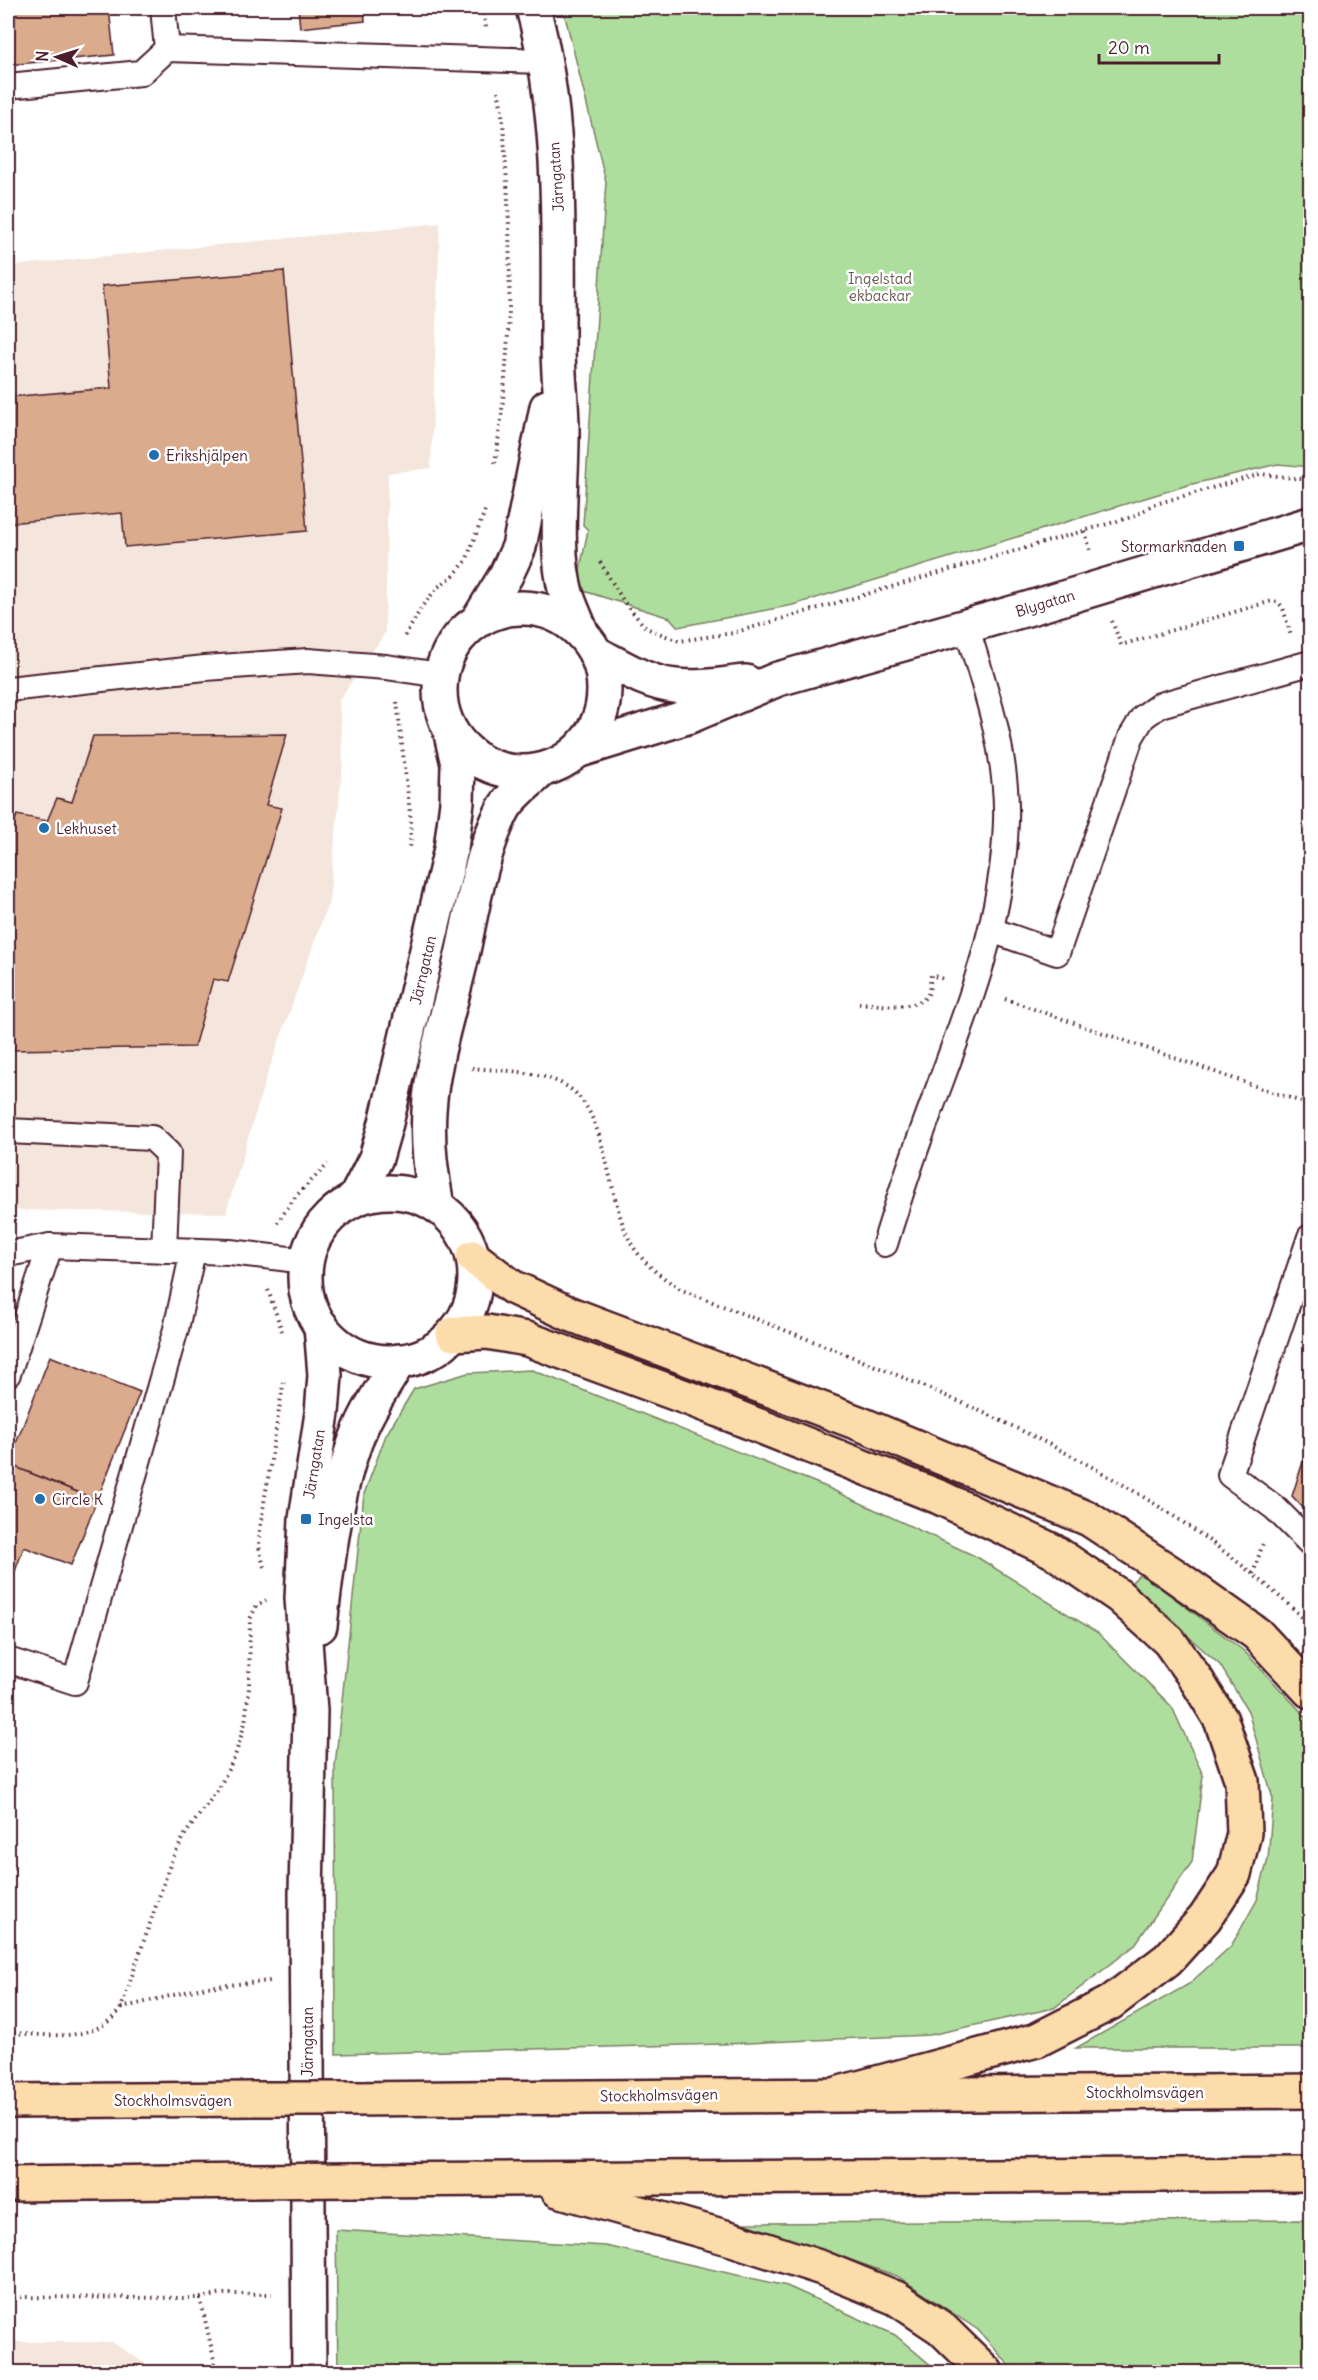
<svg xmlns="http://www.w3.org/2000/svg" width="1318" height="2380" font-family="Delius,sans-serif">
<rect width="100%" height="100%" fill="#fff"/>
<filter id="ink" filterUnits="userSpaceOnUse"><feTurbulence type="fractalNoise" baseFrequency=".0167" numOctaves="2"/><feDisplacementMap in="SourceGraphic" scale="12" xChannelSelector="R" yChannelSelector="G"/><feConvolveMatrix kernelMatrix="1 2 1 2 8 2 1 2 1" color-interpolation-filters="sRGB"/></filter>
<g filter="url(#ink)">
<g fill="#f4e6dd">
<polygon points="440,223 431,468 388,473 385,633 339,700 343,763 329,901 265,1081 226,1213 8,1210 8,266"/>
<polygon points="8,2342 112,2342 158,2372 8,2372"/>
</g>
<g fill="#aede9e" stroke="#7c7e64" stroke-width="1.5">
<polygon points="563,8 1310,8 1310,467 1278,464 1188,485 793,605 678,627 670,618 574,588 577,584 588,530 583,525 606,182"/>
<polygon points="532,1370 824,1486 977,1557 1098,1633 1172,1707 1203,1775 1192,1862 1134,1946 1054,2008 930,2035 723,2044 336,2054 335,1766 364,1494 386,1435 414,1389 468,1373"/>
<polygon points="1141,1573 1244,1651 1310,1721 1310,2048 1076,2048 1189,1984 1231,1946 1257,1900 1268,1859 1273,1799 1248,1711 1220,1665 1130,1584"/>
<polygon points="1310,2220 1310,2372 1015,2372 978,2330 897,2276 743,2223"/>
<polygon points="336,2230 606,2246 787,2286 895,2335 939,2372 338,2372"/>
</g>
<g fill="#dbab8d" stroke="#4a1f2b" stroke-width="1.5">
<polygon points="8,8 109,8 114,55 8,65"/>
<polygon points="298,8 364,8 365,21 300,28"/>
<polygon points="284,271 307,531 125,547 122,513 8,523 8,397 111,388 102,286"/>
<polygon points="287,734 266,805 282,808 228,982 213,979 194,1047 8,1050 8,842 17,815 47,821 57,798 72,802 93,736"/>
<polygon points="50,1356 140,1392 97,1500 8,1464"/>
<polygon points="1310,1440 1310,1515 1292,1496"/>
<polygon points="8,1464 97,1500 71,1565 24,1547 8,1590"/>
</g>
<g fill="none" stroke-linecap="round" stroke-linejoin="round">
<defs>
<g id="service">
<polyline points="163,8 167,49"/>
<polyline points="8,86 141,73 167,49 544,61"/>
<polyline points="8,689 205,668 308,661 386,667 440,675"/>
<polyline points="991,930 1057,953 1131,737 1143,717 1160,705 1310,663"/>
<polyline points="8,1131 152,1138 168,1153 164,1250"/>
<polyline points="1310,1237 1230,1475 1275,1508 1310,1543"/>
<path d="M885 1244C897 1205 909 1166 924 1127 960 1028 1003 929 1006 821 1008 755 986 689 966 626"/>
<polyline points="8,1254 50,1246 230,1252 306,1261"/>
<polyline points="8,1374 50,1246"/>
<polyline points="8,1660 75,1682 176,1329 193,1251"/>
</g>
<g id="minor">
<path d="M597 654C622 667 647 683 675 686 699 689 723 684 746 682"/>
<polyline points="580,750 690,716 778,679 1027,609 1310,524"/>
</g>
<g id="tertiary">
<path d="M533 8C563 118 558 234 558 347 558 375 562 402 562 429 563 477 553 548 566 593 570 606 576 618 581 631"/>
<circle cx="522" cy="690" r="82"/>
<polyline points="479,619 506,575 519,547 547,407"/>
<circle cx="390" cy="1277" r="85"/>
<polyline points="355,1199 376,1158 386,1123 451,849 457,802 458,764 451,734"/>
<path d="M437 1206C431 1172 427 1146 429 1111 432 1062 449 1011 460 964 472 913 479 857 503 810 511 795 528 783 541 771"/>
<path d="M320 1626C327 1564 337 1477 364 1421 374 1400 387 1381 399 1361"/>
<polyline points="309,2372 306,1894 310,1711 302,1598 306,1519 322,1413 325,1375 321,1326"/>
</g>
<polyline id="trunk" points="473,1257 512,1287 570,1314 861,1424 1089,1519 1171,1573 1257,1634 1310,1691"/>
<g id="motorway">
<polyline points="453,1334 487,1332 527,1339 696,1401 939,1497 1053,1551 1119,1596 1169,1641 1196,1679 1221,1720 1242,1781 1244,1833 1234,1874 1205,1918 1168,1959 1110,2003 1037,2040 840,2093"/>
<polyline points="351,2099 1310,2091"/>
<polyline points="8,2101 253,2099"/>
<polyline points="350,2180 1310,2174"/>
<polyline points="8,2184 254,2181"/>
<polyline points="558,2190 732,2239 822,2268 896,2298 941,2328 986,2372"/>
</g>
</defs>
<use href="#service" stroke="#4a1f2b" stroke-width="28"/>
<use href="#minor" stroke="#4a1f2b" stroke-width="38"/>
<use href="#tertiary" stroke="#4a1f2b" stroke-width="38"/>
<use href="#trunk" stroke="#4a1f2b" stroke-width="38"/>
<use href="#motorway" stroke="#4a1f2b" stroke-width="38"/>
<g stroke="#4a1f2b" stroke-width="4" stroke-dasharray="1.5 4.5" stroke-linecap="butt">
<polyline points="482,8 486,27"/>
<path d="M495 463C510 366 513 265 506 168 504 142 504 116 498 91"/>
<polyline points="1085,531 1090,550"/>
<polyline points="600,562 624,602 646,628 679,641 733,633 1135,516 1152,505 1261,474 1310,480"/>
<polyline points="1112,621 1121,645 1272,601 1278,602 1283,608 1291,636"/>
<polyline points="405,636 423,605 438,587 452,577 466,561 486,508"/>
<polyline points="397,702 411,822 410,850"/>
<polyline points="1005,999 1310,1105"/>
<path d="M859 1003C876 1004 918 1012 928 994 930 990 930 981 931 975L944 979"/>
<path d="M472 1068C502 1071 539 1070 566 1086 610 1111 606 1205 634 1248 646 1266 663 1278 682 1290 902 1377 1137 1456 1310 1625"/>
<polyline points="277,1223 296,1196 328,1164"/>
<polyline points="268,1290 282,1331"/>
<polyline points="264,1567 259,1547 260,1528 284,1379"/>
<polyline points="1253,1574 1263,1543"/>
<polyline points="121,2008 206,1987 270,1981"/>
<path d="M8 2033C48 2034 95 2045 121 2008L172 1859 186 1833 219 1788 235 1756 245 1723 249 1688 250 1619 257 1605 266 1600"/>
<polyline points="8,2297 200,2298 224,2294 272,2294"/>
<polyline points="200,2298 217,2372"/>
</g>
<use href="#service" stroke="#fff" stroke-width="24"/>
<use href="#minor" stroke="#fff" stroke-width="33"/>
<use href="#tertiary" stroke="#fff" stroke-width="33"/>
<use href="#trunk" stroke="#fddcac" stroke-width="33"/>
<use href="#motorway" stroke="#fddcac" stroke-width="33"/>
<defs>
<g id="motorway-bridge">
<polyline points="253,2099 351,2099"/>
<polyline points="254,2181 350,2180"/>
</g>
</defs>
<use href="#motorway-bridge" stroke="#4a1f2b" stroke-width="38" stroke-linecap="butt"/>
<use href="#motorway-bridge" stroke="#fddcac" stroke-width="33"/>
</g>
</g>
<g fill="#1f6fb2" stroke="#fff" stroke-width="2">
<circle cx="154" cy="455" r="6"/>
<rect x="1233" y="540" width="12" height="12" rx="3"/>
<circle cx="44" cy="828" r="6"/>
<circle cx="40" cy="1499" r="6"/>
<rect x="300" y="1513" width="12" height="12" rx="3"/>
</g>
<g text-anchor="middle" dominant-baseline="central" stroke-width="5" stroke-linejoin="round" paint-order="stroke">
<g font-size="15" fill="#4a1f2b" stroke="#fff">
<text transform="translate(556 177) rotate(-94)">Järngatan</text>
<text transform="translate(1045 603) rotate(-17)">Blygatan</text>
<text transform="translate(423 970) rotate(-77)">Järngatan</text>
<text transform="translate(314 1464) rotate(-81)">Järngatan</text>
<text transform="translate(307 2042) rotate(-90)">Järngatan</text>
<text x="1145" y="2092">Stockholmsvägen</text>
<text transform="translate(659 2095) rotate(-1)">Stockholmsvägen</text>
<text x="173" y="2100">Stockholmsvägen</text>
</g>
<g font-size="15" fill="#68584e" stroke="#fff">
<text x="880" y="278">Ingelstad<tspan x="880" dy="17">ekbackar</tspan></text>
</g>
<g font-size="15" fill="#4a1f2b" stroke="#fff" text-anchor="start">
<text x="166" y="455">Erikshjälpen</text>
<text x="1227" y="546" text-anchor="end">Stormarknaden</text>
<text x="56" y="828">Lekhuset</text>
<text x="52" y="1499">Circle K</text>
<text x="318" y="1519">Ingelsta</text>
</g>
</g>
<rect width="1318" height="2380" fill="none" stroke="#fff" stroke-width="30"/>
<rect x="15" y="15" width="1288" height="2350" fill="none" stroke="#4a1f2b" stroke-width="2" filter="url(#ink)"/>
<g transform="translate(57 57) rotate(273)" stroke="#ffffff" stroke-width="4.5" paint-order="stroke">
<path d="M0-4.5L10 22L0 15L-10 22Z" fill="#4a1f2b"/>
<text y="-9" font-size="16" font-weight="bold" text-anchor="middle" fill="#4a1f2b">N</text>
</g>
<path d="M1099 54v9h120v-9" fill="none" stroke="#4a1f2b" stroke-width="3"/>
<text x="1108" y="54" font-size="18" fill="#4a1f2b" stroke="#ffffff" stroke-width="4.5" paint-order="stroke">20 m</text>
</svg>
